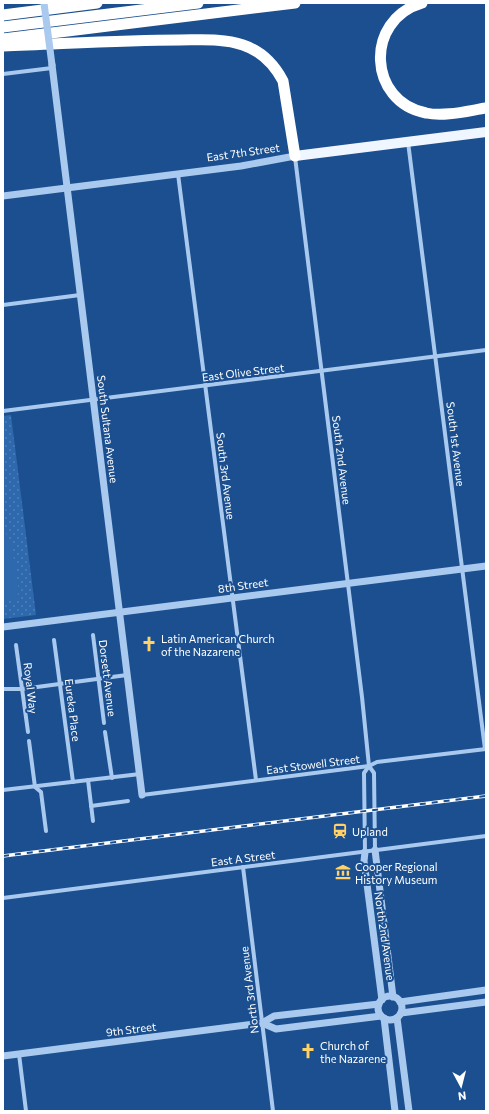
<svg xmlns="http://www.w3.org/2000/svg" width="489" height="1114" font-family="Commissioner,sans-serif">
<defs>
<pattern id="park-dots" width="8" height="8" patternUnits="userSpaceOnUse"><rect width="8" height="8" fill="#2e69ad"/><path d="M2 2h.1M6 6h.1" fill="none" stroke="#4d80b9" stroke-width="1.8" stroke-linecap="round"/></pattern>
</defs>
<rect width="100%" height="100%" fill="#1b4f8f"/>
<polygon fill="url(#park-dots)" points="11,415 36,615 3,619 3,416"/>
<polygon fill="#2e69ad" points="3,526 12,548 19,592 15,599 3,600"/>
<g fill="none" stroke-linecap="round" stroke-linejoin="round">
<g stroke="#a9c9ee" stroke-width="4">
<polyline points="3,74 52,68"/>
<polyline points="408,142 485,749"/>
<polyline points="295,157 362,697 369,766 374,773 375,850"/>
<polyline points="178,174 256,780"/>
<polyline points="3,305 80,295"/>
<polyline points="3,411 486,350"/>
<polyline points="93,635 104,723"/>
<polyline points="54,640 73,782"/>
<polyline points="16,645 28,732"/>
<polyline points="3,689 22,689 127,675"/>
<polyline points="105,732 112,778"/>
<polyline points="29,741 35,787 41,792 46,831"/>
<polyline points="88,780 93,821"/>
<polyline points="3,790 140,774"/>
<polyline points="142,795 369,766 377,762 486,749"/>
<polyline points="91,806 128,801"/>
<polyline points="365,852 364,773 369,766"/>
<polyline points="243,867 273,1111"/>
<polyline points="3,898 486,836"/>
<polyline points="19,1054 26,1111"/>
</g>
<g stroke="#a9c9ee" stroke-width="7">
<polyline points="52,65 142,795"/>
<polyline points="3,196 241,166 295,156"/>
<polyline points="3,627 486,566"/>
<polyline points="375,850 393,997"/>
<polyline points="365,852 364,861 382,1000"/>
<circle cx="390" cy="1008" r="12"/>
<polyline points="400,1002 486,990"/>
<polyline points="401,1013 486,1002"/>
<polyline points="384,1018 395,1111"/>
<polyline points="397,1018 409,1111"/>
<polyline points="262,1023 276,1029 381,1016"/>
<polyline points="3,1056 262,1023 274,1016 379,1004"/>
</g>
<polyline stroke="#f0f6ff" stroke-width="10" points="295,156 486,132"/>
<g stroke="#fff" stroke-width="11">
<path d="M422 3C364 20 368 102 426 113 444 117 467 111 486 108"/>
<polyline points="3,15 97,3"/>
<polyline points="3,27 198,3"/>
<polyline points="3,39 295,3"/>
<path d="M3 46C62 44 121 40 180 40 200 40 223 38 243 45 261 51 274 64 283 81L295 156"/>
</g>
<defs>
<polyline id="rail" points="3,856 486,796"/>
</defs>
<use href="#rail" stroke="#fff" stroke-width="3.5"/>
<use href="#rail" stroke="#1b4f8f" stroke-width="2" stroke-dasharray="6" stroke-linecap="butt"/>
<polyline stroke="#a9c9ee" stroke-width="7" points="44,3 52,65"/>
</g>
<defs>
<symbol id="church-bare" viewBox="-9 -9 18 18"><path d="M-1.2-6h2.4v3.5h3.3v2.4h-3.3V6h-2.4V-.1h-3.3v-2.4h3.3Z" fill="#ffd166" stroke="#1b4f8f" stroke-width="2.5" paint-order="stroke"/></symbol>
<symbol id="station-bare" viewBox="-9 -9 18 18"><path d="M-3-6H3Q5-6 5-4V2Q5 4 3 4L4.5 6H3L1.5 4h-3L-3 6H-4.5L-3 4Q-5 4-5 2V-4Q-5-6-3-6ZM-3.5-4v3h7v-3ZM-3.5 1v1.5H-2V1ZM2 1v1.5H3.5V1Z" fill="#ffd166" stroke="#1b4f8f" stroke-width="2.5" paint-order="stroke"/></symbol>
<symbol id="museum-bare" viewBox="-9 -9 18 18"><path d="M0-6L6-3V-2H-6V-3ZM-5-1h2V3h-2ZM-1-1h2V3h-2ZM3-1h2V3H3ZM-6 4H6V6H-6Z" fill="#ffd166" stroke="#1b4f8f" stroke-width="2.5" paint-order="stroke"/></symbol>
</defs>
<g fill-rule="evenodd">
<use href="#church-bare" x="138" y="633" width="22" height="22"/>
<use href="#station-bare" x="329" y="820" width="22" height="22"/>
<use href="#museum-bare" x="332" y="861" width="22" height="22"/>
<use href="#church-bare" x="297" y="1040" width="22" height="22"/>
</g>
<g text-anchor="middle" dominant-baseline="central" stroke-width="4" stroke-linejoin="round" paint-order="stroke">
<g font-size="11" fill="#fff" stroke="#1b4f8f">
<text transform="translate(243 152) rotate(-8)">East 7th Street</text>
<text transform="translate(243 372) rotate(-7)">East Olive Street</text>
<text transform="translate(108 429) rotate(83)">South Sultana Avenue</text>
<text transform="translate(456 444) rotate(83)">South 1st Avenue</text>
<text transform="translate(342 460) rotate(83)">South 2nd Avenue</text>
<text transform="translate(226 476) rotate(83)">South 3rd Avenue</text>
<text transform="translate(243 585) rotate(-8)">8th Street</text>
<text transform="translate(108 678) rotate(83)">Dorsett Avenue</text>
<text transform="translate(31 688) rotate(83)">Royal Way</text>
<text transform="translate(73 710) rotate(83)">Eureka Place</text>
<text transform="translate(313 764) rotate(-7)">East Stowell Street</text>
<text transform="translate(243 858) rotate(-7)">East A Street</text>
<text transform="translate(385 936) rotate(82)">North 2nd Avenue</text>
<text transform="translate(249 990) rotate(-97)">North 3rd Avenue</text>
<text transform="translate(131 1029) rotate(-7)">9th Street</text>
</g>
<g font-size="11" fill="#fff" stroke="#1b4f8f" text-anchor="start">
<text x="161" y="638">Latin American Church<tspan x="161" dy="13">of the Nazarene</tspan></text>
<text x="352" y="831">Upland</text>
<text x="355" y="866">Cooper Regional<tspan x="355" dy="13">History Museum</tspan></text>
<text x="320" y="1045">Church of<tspan x="320" dy="13">the Nazarene</tspan></text>
</g>
</g>
<rect width="489" height="1114" fill="none" stroke="#ffffff" stroke-width="8"/>
<g transform="translate(461 1086) rotate(173)" stroke="#1b4f8f" stroke-width="3" paint-order="stroke">
<path d="M0-3L7 15L0 10L-7 15Z" fill="#ffffff"/>
<text y="-6" font-size="11" font-weight="bold" text-anchor="middle" fill="#ffffff">N</text>
</g>
</svg>
